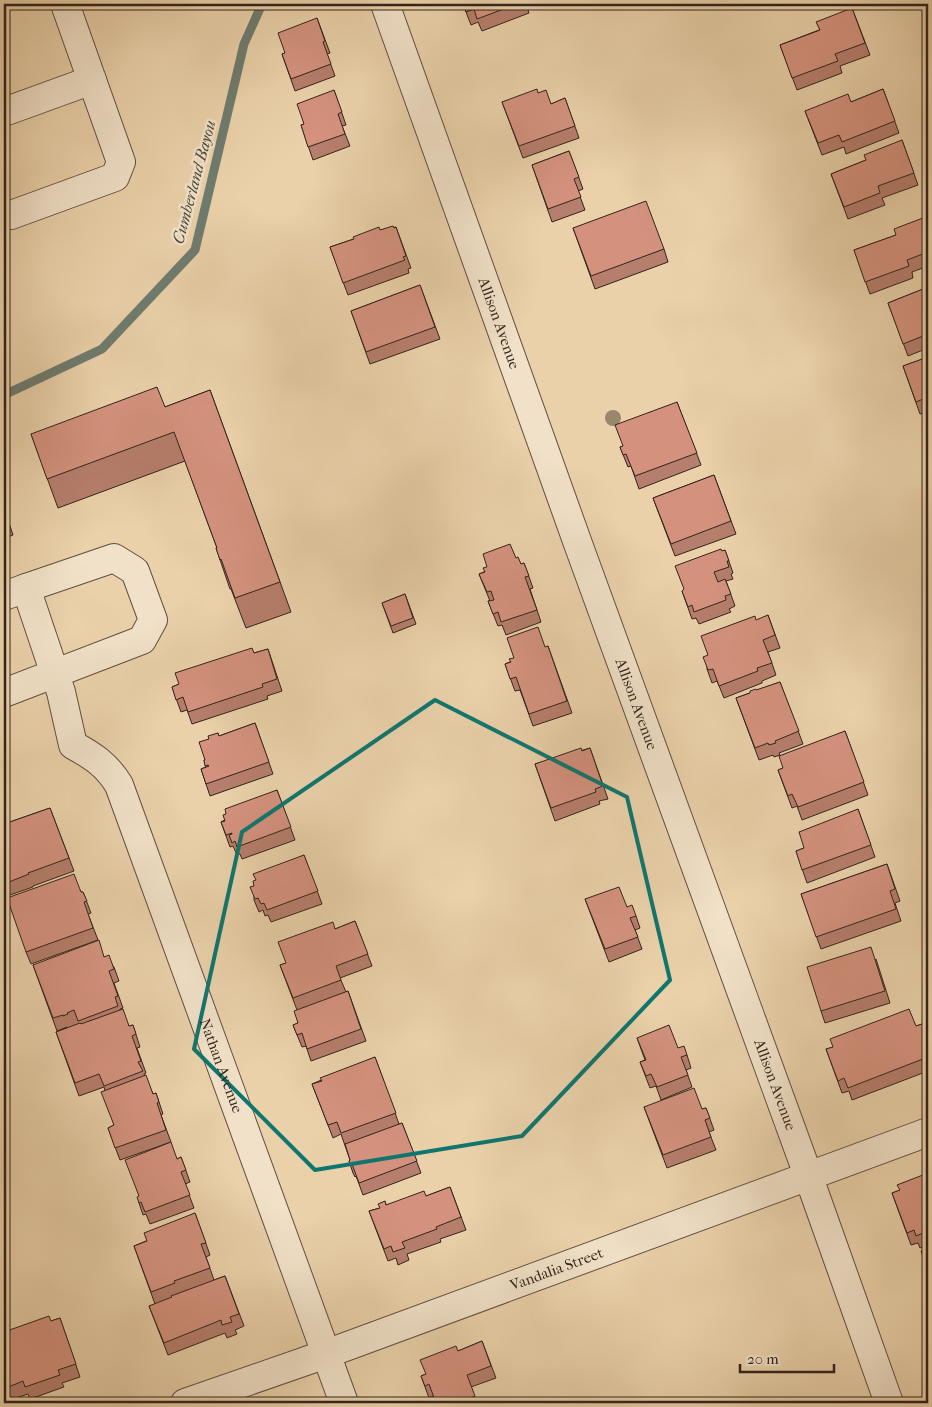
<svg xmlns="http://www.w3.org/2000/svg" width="932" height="1407" font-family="'IM FELL French Canon',serif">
<rect width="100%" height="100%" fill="#ead1aa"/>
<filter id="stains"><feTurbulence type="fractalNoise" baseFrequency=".004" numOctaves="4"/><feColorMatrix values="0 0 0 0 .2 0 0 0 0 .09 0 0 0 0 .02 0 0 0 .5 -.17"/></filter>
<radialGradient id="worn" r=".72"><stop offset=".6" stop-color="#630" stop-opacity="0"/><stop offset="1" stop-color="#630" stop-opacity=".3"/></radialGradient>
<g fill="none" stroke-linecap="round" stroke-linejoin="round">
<polyline stroke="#6f7c6f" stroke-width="9" points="4,395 102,349 195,250 244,44 262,4"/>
<defs>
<g id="minor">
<path id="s1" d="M385 4 577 541 808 1175 889 1403"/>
<polyline points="4,112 92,80"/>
<polyline points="11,215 115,177 121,162 65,4"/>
<path id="s2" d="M4 596 26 588 61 692 73 745C93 756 107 765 119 785L344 1403"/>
<polyline points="4,693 142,640 153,620 135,571 114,558 26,588"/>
<path id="s3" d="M185 1403 326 1354 928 1132"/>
</g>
</defs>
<use href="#minor" stroke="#604f40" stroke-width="30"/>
<use href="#minor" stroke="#f1e1c8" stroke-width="28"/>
</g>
<circle fill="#98876b" cx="613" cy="418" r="8"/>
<g fill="#b67e6c" stroke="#32241c">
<polygon points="463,4 526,4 529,13 482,31 478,22 471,25"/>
<polygon points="852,8 870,55 840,66 842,73 797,90 780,45 819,30"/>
<polygon points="317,18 330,53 327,54 335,76 295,91 282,54 285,53"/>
<polygon points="883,89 899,133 846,154 844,147 822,155 805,111 851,102"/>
<polygon points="334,90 346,125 342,126 350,146 313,160 301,125 304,124"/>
<polygon points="538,93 551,104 565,98 579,138 523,158 502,102"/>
<polygon points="902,140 918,185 882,198 885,205 848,219 831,174 866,160"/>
<polygon points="569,151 583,189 578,191 585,210 552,222 532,165"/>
<polygon points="928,216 928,266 912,272 913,278 870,294 854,250 896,235"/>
<polygon points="396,227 411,268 408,269 409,273 348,295 330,247 380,230"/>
<polygon points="573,228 664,249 668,262 595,289"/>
<polygon points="420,285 440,339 370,364 351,311"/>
<polygon points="928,287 928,348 908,356 888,303"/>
<polygon points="928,357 928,411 920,414 903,366"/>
<polygon points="210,390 291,612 246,628 231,589 230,589 216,548 217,548 185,461 58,508 31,434 165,407"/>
<polygon points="677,402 701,465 639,489 631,466 628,467 620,447 623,446"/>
<polygon points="714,475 736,534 675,556 653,498"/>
<polygon points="4,508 13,535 4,539"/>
<polygon points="725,550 733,573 731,574 733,579 726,581 735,606 729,609 731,612 699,624 696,618 692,619 682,591 684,590"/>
<polygon points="516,558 521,564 524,563 533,588 530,589 541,622 506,635 502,625 498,626 488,601 490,601 479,574"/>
<polygon points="405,594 416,624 393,633 382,603"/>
<polygon points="768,615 780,648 768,652 776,675 762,681 762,683 724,698 717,681 712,683 707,669 708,655"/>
<polygon points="548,646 572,713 533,726 520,690 515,691 505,664"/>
<polygon points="268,649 282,691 267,696 268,699 192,724 187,710 181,712 172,687 254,653"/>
<polygon points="780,682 803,744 779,753 780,755 774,757 773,755 759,760 736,698"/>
<polygon points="255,723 273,774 210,796 201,769 206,767 204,760 205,760 209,739 218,733 219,736"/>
<polygon points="845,731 868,795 802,820 797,806 792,808 778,770 783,768"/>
<polygon points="590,748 608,799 599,801 600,804 555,821 535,764"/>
<polygon points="277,790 295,840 242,859 240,854 237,855 233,846 230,847 221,822"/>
<polygon points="50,808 74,871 33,886 33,887 7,896 4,888 4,824"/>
<polygon points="858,809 875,857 807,883 796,851 804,848"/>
<polygon points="304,855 322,904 271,922 268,915 265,916 263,910 259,912 254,900 254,886 256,880"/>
<polygon points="887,864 900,901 895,903 901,921 821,949 801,894"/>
<polygon points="81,892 83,892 91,913 88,914 98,940 31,964 26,952"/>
<polygon points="585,899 627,907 636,916 640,928 635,930 642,949 609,962"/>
<polygon points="355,921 372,966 340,978 346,992 348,991 366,1041 311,1061 306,1046 302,1047 293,1025 298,1023 297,1010 280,965 286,963 335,929"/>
<polygon points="105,957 114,967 119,981 114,983 123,1008 120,1009 120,1010 129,1026 133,1025 140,1047 137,1048 146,1073 144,1074 153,1094 156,1093 163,1114 161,1115 171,1142 120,1160 108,1128 114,1125 104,1087 79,1096 56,1032 67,1028 67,1027 57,1031 33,965"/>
<polygon points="876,959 890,1003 825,1023 821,1011"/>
<polygon points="928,1022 928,1071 852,1100 849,1091 842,1093 826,1049 916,1026"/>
<polygon points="637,1038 678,1048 687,1055 691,1068 686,1070 692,1087 661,1100 656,1086 650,1088 640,1062 645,1060"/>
<polygon points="375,1057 399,1124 402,1123 421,1173 363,1195 356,1176 355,1177 353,1173 349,1161 350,1160 341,1134 333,1138 312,1084"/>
<polygon points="644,1107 702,1109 706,1108 714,1130 709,1132 716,1150 667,1168"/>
<polygon points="181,1157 190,1182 185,1184 194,1208 150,1224 146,1214 143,1215 139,1203 139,1196 177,1159"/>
<polygon points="928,1173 928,1245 920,1248 918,1243 911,1245 892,1193 900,1190"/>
<polygon points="450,1187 466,1230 440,1239 441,1242 407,1254 409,1260 398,1265 396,1258 388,1261 369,1211 380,1208 385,1201 386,1205 426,1196"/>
<polygon points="195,1213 210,1255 206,1257 214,1280 225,1276 244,1326 235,1330 237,1334 227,1338 225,1333 168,1355 149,1306 155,1304 134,1246 146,1241"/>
<polygon points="60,1318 80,1377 62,1383 64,1387 30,1399 28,1394 10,1400 4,1383 51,1321"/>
<polygon points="482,1341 496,1378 471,1387 477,1403 436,1403 433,1396 429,1398 421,1376 426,1374 458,1351"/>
</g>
<g fill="#d4927e" stroke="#32241c">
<polygon points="463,4 517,4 477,19 474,9 466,12"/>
<polygon points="852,8 865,43 835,54 838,61 792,78 780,45 820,30 816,22"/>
<polygon points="317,18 325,41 323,42 331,64 291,79 282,54 285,53 278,33"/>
<polygon points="537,89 538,93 546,90 551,104 565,98 575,126 519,146 502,102"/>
<polygon points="883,89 895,121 842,142 839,135 818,143 805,111 848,94 851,102"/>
<polygon points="334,90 342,112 338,114 345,134 308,147 301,125 304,124 297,104"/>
<polygon points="902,140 914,173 878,186 880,193 844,207 831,174 866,160 864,155"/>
<polygon points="569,151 579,177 574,179 581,197 548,209 532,165"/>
<polygon points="646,201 664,249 591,276 573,228"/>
<polygon points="928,216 928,252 907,260 909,266 865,282 854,250 896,235 894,229"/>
<polygon points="393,226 394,228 396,227 406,256 403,257 405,260 343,283 330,247 354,239 353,237 379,227 380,230"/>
<polygon points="420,285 435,327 366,352 351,311"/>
<polygon points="928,287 928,334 903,344 888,303"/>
<polygon points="928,357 928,397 916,402 903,366"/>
<polygon points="157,387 165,407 210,390 280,582 235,598 221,559 220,560 216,548 217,548 174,432 47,479 31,434"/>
<polygon points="677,402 697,453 635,476 626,454 623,455 620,447 623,446 615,425"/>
<polygon points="714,475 731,521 671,544 653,498"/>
<polygon points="510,544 516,558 518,557 521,564 524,563 529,576 525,577 537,610 501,622 498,612 493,614 488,601 494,600 491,591 487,592 479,574 485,572 483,568 487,567 483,554"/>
<polygon points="721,549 722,551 725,550 729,561 727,561 729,567 714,572 718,582 725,579 731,594 725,596 726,600 694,612 692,605 688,607 682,591 684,589 675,566"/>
<polygon points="405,594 413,618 391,626 382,603"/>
<polygon points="768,615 775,635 763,640 772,663 757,668 758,671 719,686 713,669 708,670 703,657 708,655 701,636 755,616 756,620"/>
<polygon points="538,627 545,647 548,646 567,701 529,714 516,677 510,679 505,664 511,662 509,659 514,658 507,638"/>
<polygon points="252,648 254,653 268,649 277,679 262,684 263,687 188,712 183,697 176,700 172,687 179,684 175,673"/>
<polygon points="780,682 799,731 775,741 776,743 769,745 768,743 755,748 736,698 750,693 750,691 756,689 756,690"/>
<polygon points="255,723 269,762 206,784 201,769 209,766 208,765 205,766 204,760 205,760 199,742 209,739 208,736 218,733 219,736"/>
<polygon points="845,731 864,782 798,807 792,794 788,796 778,770 783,768 779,756"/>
<polygon points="581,748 582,751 590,748 603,786 595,789 596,792 551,808 535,764"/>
<polygon points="277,790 291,827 237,847 235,841 232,843 229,835 232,834 232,833 226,835 221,822 225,821 223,815 226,814 225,809"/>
<polygon points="50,808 69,858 28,873 29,874 4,884 4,824"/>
<polygon points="858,809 871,845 802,870 796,851 804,848 799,832"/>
<polygon points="304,855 318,891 267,910 264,903 261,904 258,898 255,899 250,887 254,886 253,881 256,880 253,874"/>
<polygon points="887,864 895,889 890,891 896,909 816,937 801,894"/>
<polygon points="74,874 81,892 83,892 87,901 84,902 93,928 26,952 7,898"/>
<polygon points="619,887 627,907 632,905 636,916 630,918 638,937 605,949 585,899"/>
<polygon points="355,921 368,954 336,966 341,980 293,998 280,965 286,963 278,942 333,922 335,929"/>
<polygon points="99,940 104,957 109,955 114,969 109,971 118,996 115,997 118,1006 78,1021 74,1010 67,1013 68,1014 63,1016 63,1015 53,1018 33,965"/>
<polygon points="871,947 885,991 821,1011 807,967"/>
<polygon points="348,991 361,1029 307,1049 302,1033 297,1035 293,1025 298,1023 294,1011"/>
<polygon points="123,1009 129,1026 133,1025 136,1034 132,1036 141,1061 138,1062 143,1071 104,1086 99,1074 75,1083 56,1032 80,1023 81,1024"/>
<polygon points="909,1009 916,1026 928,1022 928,1057 848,1088 844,1078 838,1081 826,1049 833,1047 830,1039"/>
<polygon points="669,1025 678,1048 684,1046 687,1055 681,1057 688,1075 657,1087 651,1074 646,1076 640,1062 646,1060 637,1038"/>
<polygon points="375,1057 396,1113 341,1133 337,1122 328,1125 312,1084 322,1081 320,1078"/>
<polygon points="146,1075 153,1094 156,1093 159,1102 157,1103 166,1130 115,1148 108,1128 114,1125 101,1092"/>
<polygon points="694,1088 702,1109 706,1108 710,1118 705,1120 711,1137 663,1155 644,1107"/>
<polygon points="402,1123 417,1161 359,1183 352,1164 350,1164 349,1161 350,1160 345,1144"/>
<polygon points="171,1142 177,1159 181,1157 186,1170 181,1172 190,1195 145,1212 141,1202 139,1203 137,1197 139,1196 125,1160"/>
<polygon points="928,1173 928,1231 916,1236 914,1230 907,1233 892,1193 900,1190 897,1185"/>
<polygon points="450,1187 461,1217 436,1227 437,1229 402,1242 405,1248 393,1252 391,1246 384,1249 369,1211 380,1208 378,1204 385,1201 386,1205 424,1191 426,1196"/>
<polygon points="195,1213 206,1243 201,1244 210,1268 174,1281 175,1283 151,1292 134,1246 147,1241 144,1233"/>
<polygon points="928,1249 928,1270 921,1251"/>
<polygon points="225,1276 239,1314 230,1317 232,1322 222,1325 221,1320 164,1343 149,1306 172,1297 171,1296"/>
<polygon points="49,1316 51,1321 60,1318 76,1364 58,1370 60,1375 25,1387 23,1381 6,1388 4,1383 4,1332"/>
<polygon points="482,1341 491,1366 467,1375 475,1396 470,1398 472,1403 436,1403 429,1384 425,1386 421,1376 426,1374 420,1360 456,1346 458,1351"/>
</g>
<path fill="none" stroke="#0f766e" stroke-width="4" stroke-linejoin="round" d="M435 700 627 797 670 980 522 1136 315 1170 194 1049 242 832Z"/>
<g text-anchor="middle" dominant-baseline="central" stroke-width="5" stroke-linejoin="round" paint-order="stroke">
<g font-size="15" fill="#32241c" stroke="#f1e1c8">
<text stroke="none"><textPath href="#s1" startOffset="339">Allison Avenue</textPath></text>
<text stroke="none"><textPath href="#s1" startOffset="744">Allison Avenue</textPath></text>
<text stroke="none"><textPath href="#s2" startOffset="548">Nathan Avenue</textPath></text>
<text stroke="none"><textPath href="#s1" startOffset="1149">Allison Avenue</textPath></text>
<text stroke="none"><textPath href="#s3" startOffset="395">Vandalia Street</textPath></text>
</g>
<g font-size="16" font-style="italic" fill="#4c493e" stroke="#f1e1c8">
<text transform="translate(194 182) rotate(-75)">Cumberland Bayou</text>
</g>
</g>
<rect width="932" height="1407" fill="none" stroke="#ead1aa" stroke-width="20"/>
<rect x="5" y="5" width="922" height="1397" fill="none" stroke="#32241c" stroke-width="2.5"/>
<rect x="10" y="10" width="912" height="1387" fill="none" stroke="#32241c"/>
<path d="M740 1364v8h94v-8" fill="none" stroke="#32241c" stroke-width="2.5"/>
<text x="747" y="1364" font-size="15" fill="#32241c" stroke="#f1e1c8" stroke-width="4" paint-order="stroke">20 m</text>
<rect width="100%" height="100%" filter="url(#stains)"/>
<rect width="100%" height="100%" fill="url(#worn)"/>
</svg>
